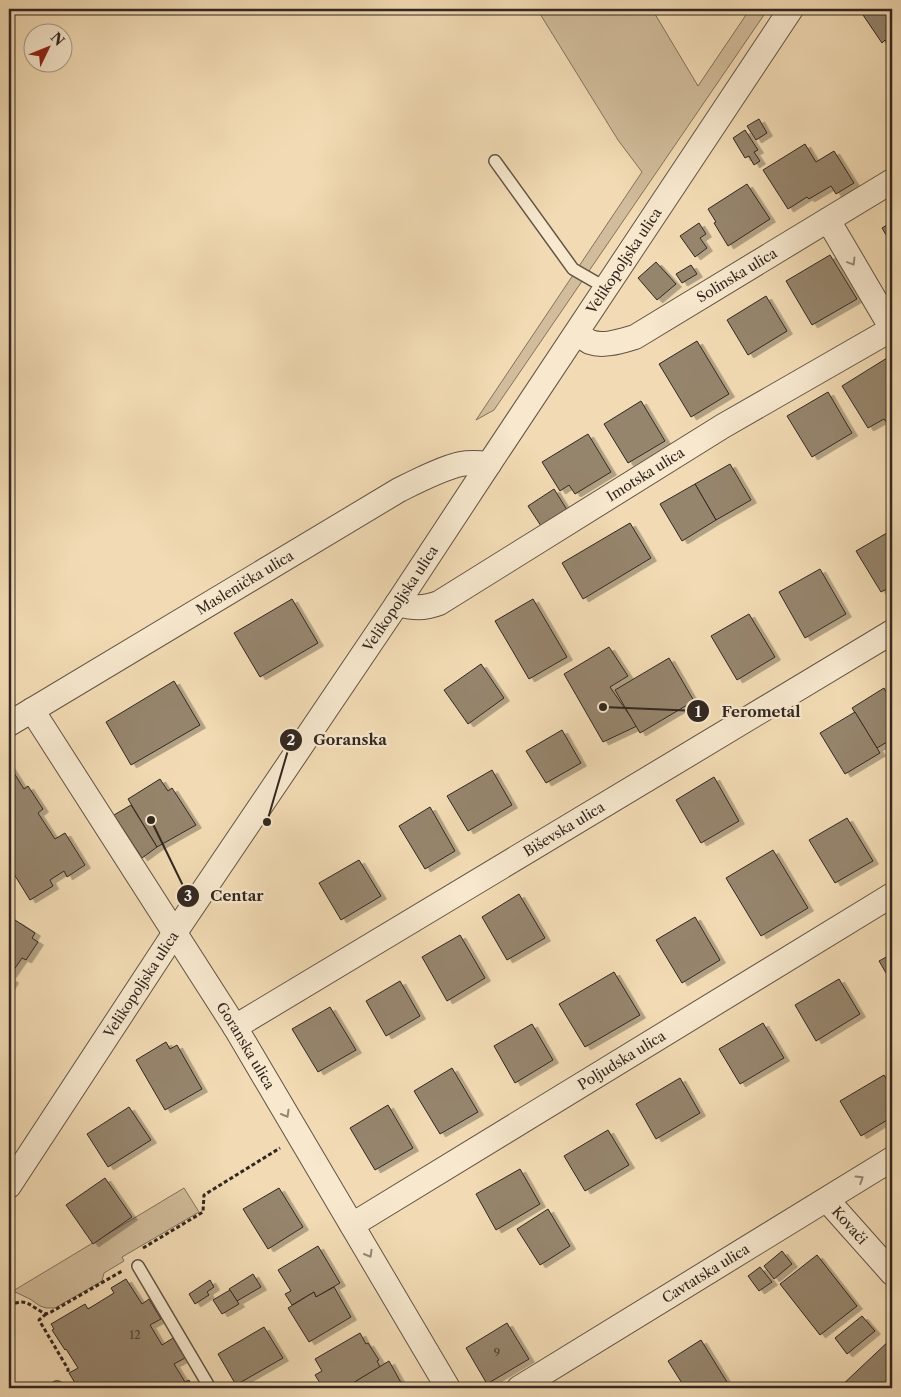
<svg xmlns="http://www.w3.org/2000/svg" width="901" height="1397" font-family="'Libre Caslon Text',serif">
<defs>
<filter id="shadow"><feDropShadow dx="5.5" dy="3" stdDeviation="0" flood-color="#0004"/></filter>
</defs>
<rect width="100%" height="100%" fill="#f2dbb4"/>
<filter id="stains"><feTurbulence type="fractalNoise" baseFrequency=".004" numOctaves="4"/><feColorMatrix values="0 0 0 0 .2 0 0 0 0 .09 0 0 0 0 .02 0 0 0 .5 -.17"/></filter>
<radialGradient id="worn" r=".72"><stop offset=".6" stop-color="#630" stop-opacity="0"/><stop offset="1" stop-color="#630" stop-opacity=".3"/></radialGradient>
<g fill="#d1bc9b" stroke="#82725e">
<polygon points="537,9 652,9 698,86 750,9 768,9 494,410 476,420 642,172 618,140"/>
<polygon points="184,1188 199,1212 122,1257 124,1261 104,1273 102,1281 55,1308 46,1308 40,1306 30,1299 13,1291"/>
</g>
<g fill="#96856d" stroke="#322720" filter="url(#shadow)">
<polygon points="864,9 892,9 892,47 891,48 885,40 882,43 863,15 867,13"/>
<polygon points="759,119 767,133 756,140 747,126"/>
<polygon points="745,130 758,150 754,152 760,161 754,165 749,156 745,158 733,138"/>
<polygon points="805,144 816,162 834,151 854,183 836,194 831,186 809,199 807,197 788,209 763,170"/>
<polygon points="747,184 770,219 728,246 714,223 716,222 708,209"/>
<polygon points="892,222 892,245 882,228"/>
<polygon points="699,223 706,234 700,238 707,248 695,257 680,236"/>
<polygon points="830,255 857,299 812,325 786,281"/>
<polygon points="656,262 676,284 657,300 638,278"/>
<polygon points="691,265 697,274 682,283 676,274"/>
<polygon points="766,296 787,331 748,355 727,320"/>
<polygon points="697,341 729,394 691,417 659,364"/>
<polygon points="887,358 892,366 892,424 889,426 884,419 868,428 842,386"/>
<polygon points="828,392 852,433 812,457 787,416"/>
<polygon points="641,401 665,441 628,463 604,424"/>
<polygon points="588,434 611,472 575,494 569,485 560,491 542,462"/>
<polygon points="730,464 751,500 716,520 695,484"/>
<polygon points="695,484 716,520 682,541 660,504"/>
<polygon points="554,489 569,513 543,529 528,506"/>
<polygon points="630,523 651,558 583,599 562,563"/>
<polygon points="892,530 892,586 881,592 856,551"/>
<polygon points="820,569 846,614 805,638 779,592"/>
<polygon points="292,599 318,643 260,677 234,633"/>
<polygon points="533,599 567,657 529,679 495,621"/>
<polygon points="749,614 775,657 737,680 711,636"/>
<polygon points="609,647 628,676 610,687 637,726 603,742 564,674"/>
<polygon points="669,658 694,701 640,733 615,690"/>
<polygon points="481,664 504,698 468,724 444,690"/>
<polygon points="174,681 200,725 131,765 106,722"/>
<polygon points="884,688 892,703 892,739 877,748 852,708"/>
<polygon points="855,712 880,753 845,774 820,733"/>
<polygon points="562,730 581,763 546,783 526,751"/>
<polygon points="9,765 24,789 28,786 43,809 38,813 55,839 65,833 85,865 67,877 64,871 50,880 53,886 30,900 9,866"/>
<polygon points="492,770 512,805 468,831 447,796"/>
<polygon points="714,777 739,821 701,843 676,800"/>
<polygon points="160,779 168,791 172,788 196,825 157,847 128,799"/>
<polygon points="131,805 157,847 142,858 114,815"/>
<polygon points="430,807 455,851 425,869 399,826"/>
<polygon points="847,818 873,861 835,883 809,840"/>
<polygon points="773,850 808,908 761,936 726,878"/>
<polygon points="359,860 381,896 341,920 319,883"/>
<polygon points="519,894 545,938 507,960 482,917"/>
<polygon points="695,917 720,960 682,983 656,940"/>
<polygon points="15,920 35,933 32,938 38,942 26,960 22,958 9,977 13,980 9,987 9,923 12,925"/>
<polygon points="460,935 485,978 447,1001 422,957"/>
<polygon points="892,954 892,983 879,961"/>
<polygon points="614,972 640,1015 585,1047 559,1004"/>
<polygon points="839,979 860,1014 816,1041 795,1005"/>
<polygon points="400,981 420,1016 386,1036 366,1001"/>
<polygon points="330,1007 356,1050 318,1072 292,1029"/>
<polygon points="763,1023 784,1058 740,1084 719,1049"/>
<polygon points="532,1024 553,1060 515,1083 494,1046"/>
<polygon points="166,1042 170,1049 177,1045 202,1089 165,1110 136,1060"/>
<polygon points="452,1068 478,1112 440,1134 414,1091"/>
<polygon points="884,1075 892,1088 892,1117 861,1136 840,1101"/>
<polygon points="680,1078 700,1113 656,1139 636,1104"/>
<polygon points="388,1105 413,1148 375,1170 350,1128"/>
<polygon points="129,1107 151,1140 108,1167 87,1134"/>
<polygon points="608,1130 629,1165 585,1191 564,1156"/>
<polygon points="520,1169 540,1204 496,1230 476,1194"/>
<polygon points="105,1178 132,1217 93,1244 66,1205"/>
<polygon points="279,1188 303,1227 268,1249 243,1209"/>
<polygon points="548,1209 570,1246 540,1265 517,1229"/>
<polygon points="318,1246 340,1283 316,1297 314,1292 292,1305 285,1294 291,1291 278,1270"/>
<polygon points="782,1251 792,1264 774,1279 764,1266"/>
<polygon points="817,1255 857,1306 820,1335 780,1284"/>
<polygon points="760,1267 772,1282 759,1291 748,1276"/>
<polygon points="253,1274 261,1287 237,1301 229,1289"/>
<polygon points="126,1279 142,1304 149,1299 161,1319 150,1325 162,1345 173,1338 185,1358 174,1364 185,1382 189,1380 193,1388 78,1388 69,1373 78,1368 66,1349 65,1350 52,1330 54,1329 51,1324 85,1304 88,1309 114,1293 111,1288"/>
<polygon points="210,1280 214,1287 207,1292 209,1295 195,1304 189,1294"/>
<polygon points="334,1287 351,1317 309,1342 288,1308 314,1292 316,1297"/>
<polygon points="230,1290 239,1304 222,1314 213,1300"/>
<polygon points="862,1316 875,1331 847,1354 835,1338"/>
<polygon points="507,1323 529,1359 487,1384 466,1348"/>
<polygon points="264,1327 283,1358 236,1385 218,1354"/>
<polygon points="360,1333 366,1344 368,1343 379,1360 377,1361 380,1367 345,1388 332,1388 331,1386 326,1388 323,1388 315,1375 322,1371 315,1359"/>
<polygon points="892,1338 892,1388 839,1388"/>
<polygon points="701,1340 727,1382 717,1388 685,1388 668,1361"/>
<polygon points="389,1361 404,1388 345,1388 361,1378"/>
</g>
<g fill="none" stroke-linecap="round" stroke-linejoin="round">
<defs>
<g id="service">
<polyline points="495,161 573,269 606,288"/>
<polyline points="138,1266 210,1388"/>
<polyline points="57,1387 57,1388"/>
</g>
<g id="minor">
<polyline points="828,220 892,329"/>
<path id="s1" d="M577 333C581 336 586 340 590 342 604 347 621 341 635 337L892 181"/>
<path id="s2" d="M397 604C414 608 423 609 439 603L723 426 892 329"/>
<path id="s3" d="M32 710 235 1027 448 1388"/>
<path id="s4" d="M9 724 399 490C417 481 442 468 461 464 471 462 480 463 489 464"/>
<path id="s5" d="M235 1027 892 632"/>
<path id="s6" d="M9 1186 174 934 397 604 489 464 791 9"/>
<path id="s7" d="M827 1200 892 1273"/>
<path id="s8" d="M352 1225 892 895"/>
<path id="s9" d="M519 1388 892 1159"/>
</g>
</defs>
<use href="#service" stroke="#625445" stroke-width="14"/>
<use href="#minor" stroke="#625445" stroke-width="26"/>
<g stroke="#322720" stroke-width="3" stroke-dasharray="4 2.5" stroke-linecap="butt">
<polyline points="143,1248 203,1212 204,1195 280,1148"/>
<path d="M9 1306C27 1296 30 1307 46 1314L51 1312 122 1271"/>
<polyline points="46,1314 39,1320 68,1369 68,1373"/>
</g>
<use href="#service" stroke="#f7e8ce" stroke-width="11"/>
<use href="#minor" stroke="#f7e8ce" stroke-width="24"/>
</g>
<defs><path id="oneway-chevron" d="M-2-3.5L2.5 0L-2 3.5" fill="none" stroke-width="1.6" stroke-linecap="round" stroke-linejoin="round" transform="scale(1.25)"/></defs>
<g stroke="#948877">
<use href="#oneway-chevron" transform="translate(852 262) rotate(59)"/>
<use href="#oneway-chevron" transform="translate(286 1114) rotate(60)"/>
<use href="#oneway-chevron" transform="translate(860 1179) rotate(-32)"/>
<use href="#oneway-chevron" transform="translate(369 1254) rotate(60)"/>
</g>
<g text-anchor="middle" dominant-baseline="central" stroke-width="4.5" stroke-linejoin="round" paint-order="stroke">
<g font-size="11" fill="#4b3e33">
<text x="135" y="1335">12</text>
<text x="497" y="1353">9</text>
</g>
<g font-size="14" fill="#322720" stroke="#f7e8ce">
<text stroke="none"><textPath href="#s6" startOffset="1111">Velikopoljska ulica</textPath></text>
<text stroke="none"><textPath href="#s1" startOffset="181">Solinska ulica</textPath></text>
<text stroke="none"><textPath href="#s2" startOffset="286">Imotska ulica</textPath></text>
<text stroke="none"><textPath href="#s4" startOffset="275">Maslenička ulica</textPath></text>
<text stroke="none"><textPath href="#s6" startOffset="706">Velikopoljska ulica</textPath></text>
<text stroke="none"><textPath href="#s5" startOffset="384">Biševska ulica</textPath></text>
<text stroke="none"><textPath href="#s6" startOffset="241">Velikopoljska ulica</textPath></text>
<text stroke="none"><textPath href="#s3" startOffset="398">Goranska ulica</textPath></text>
<text stroke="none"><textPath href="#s8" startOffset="316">Poljudska ulica</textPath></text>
<text stroke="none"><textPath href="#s7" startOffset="34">Kovači</textPath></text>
<text stroke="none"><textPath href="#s9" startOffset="219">Cavtatska ulica</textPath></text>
</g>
</g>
<path fill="none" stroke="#322720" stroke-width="2" d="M603 707L698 711M267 822L291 740M151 820L188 896"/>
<g fill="#322720" stroke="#f7e8ce" stroke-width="2">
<circle cx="603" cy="707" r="5"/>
<circle cx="267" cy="822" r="5"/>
<circle cx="151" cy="820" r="5"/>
<circle cx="698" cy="711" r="12"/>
<circle cx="291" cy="740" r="12"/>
<circle cx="188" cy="896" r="12"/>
</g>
<g font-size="15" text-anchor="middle" font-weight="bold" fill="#fff">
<text x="698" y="717">1</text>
<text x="291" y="745">2</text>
<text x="188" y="901">3</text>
</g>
<g font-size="15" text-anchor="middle" font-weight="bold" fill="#322720" stroke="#f7e8ce" stroke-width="4.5" stroke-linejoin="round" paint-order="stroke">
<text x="761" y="717">Ferometal</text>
<text x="350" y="745">Goranska</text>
<text x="237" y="901">Centar</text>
</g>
<rect width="901" height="1397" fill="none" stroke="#f2dbb4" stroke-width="30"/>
<rect x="10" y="10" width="881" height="1377" fill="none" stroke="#322720" stroke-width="2.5"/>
<rect x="15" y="15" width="871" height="1367" fill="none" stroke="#322720"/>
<g transform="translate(48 48) rotate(47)"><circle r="24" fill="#f7e8ce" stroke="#a89b88"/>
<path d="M0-4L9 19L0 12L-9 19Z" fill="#8f2418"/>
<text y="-8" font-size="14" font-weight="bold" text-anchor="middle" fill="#322720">N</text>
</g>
<rect width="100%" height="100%" filter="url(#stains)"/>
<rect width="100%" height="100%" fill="url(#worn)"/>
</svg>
